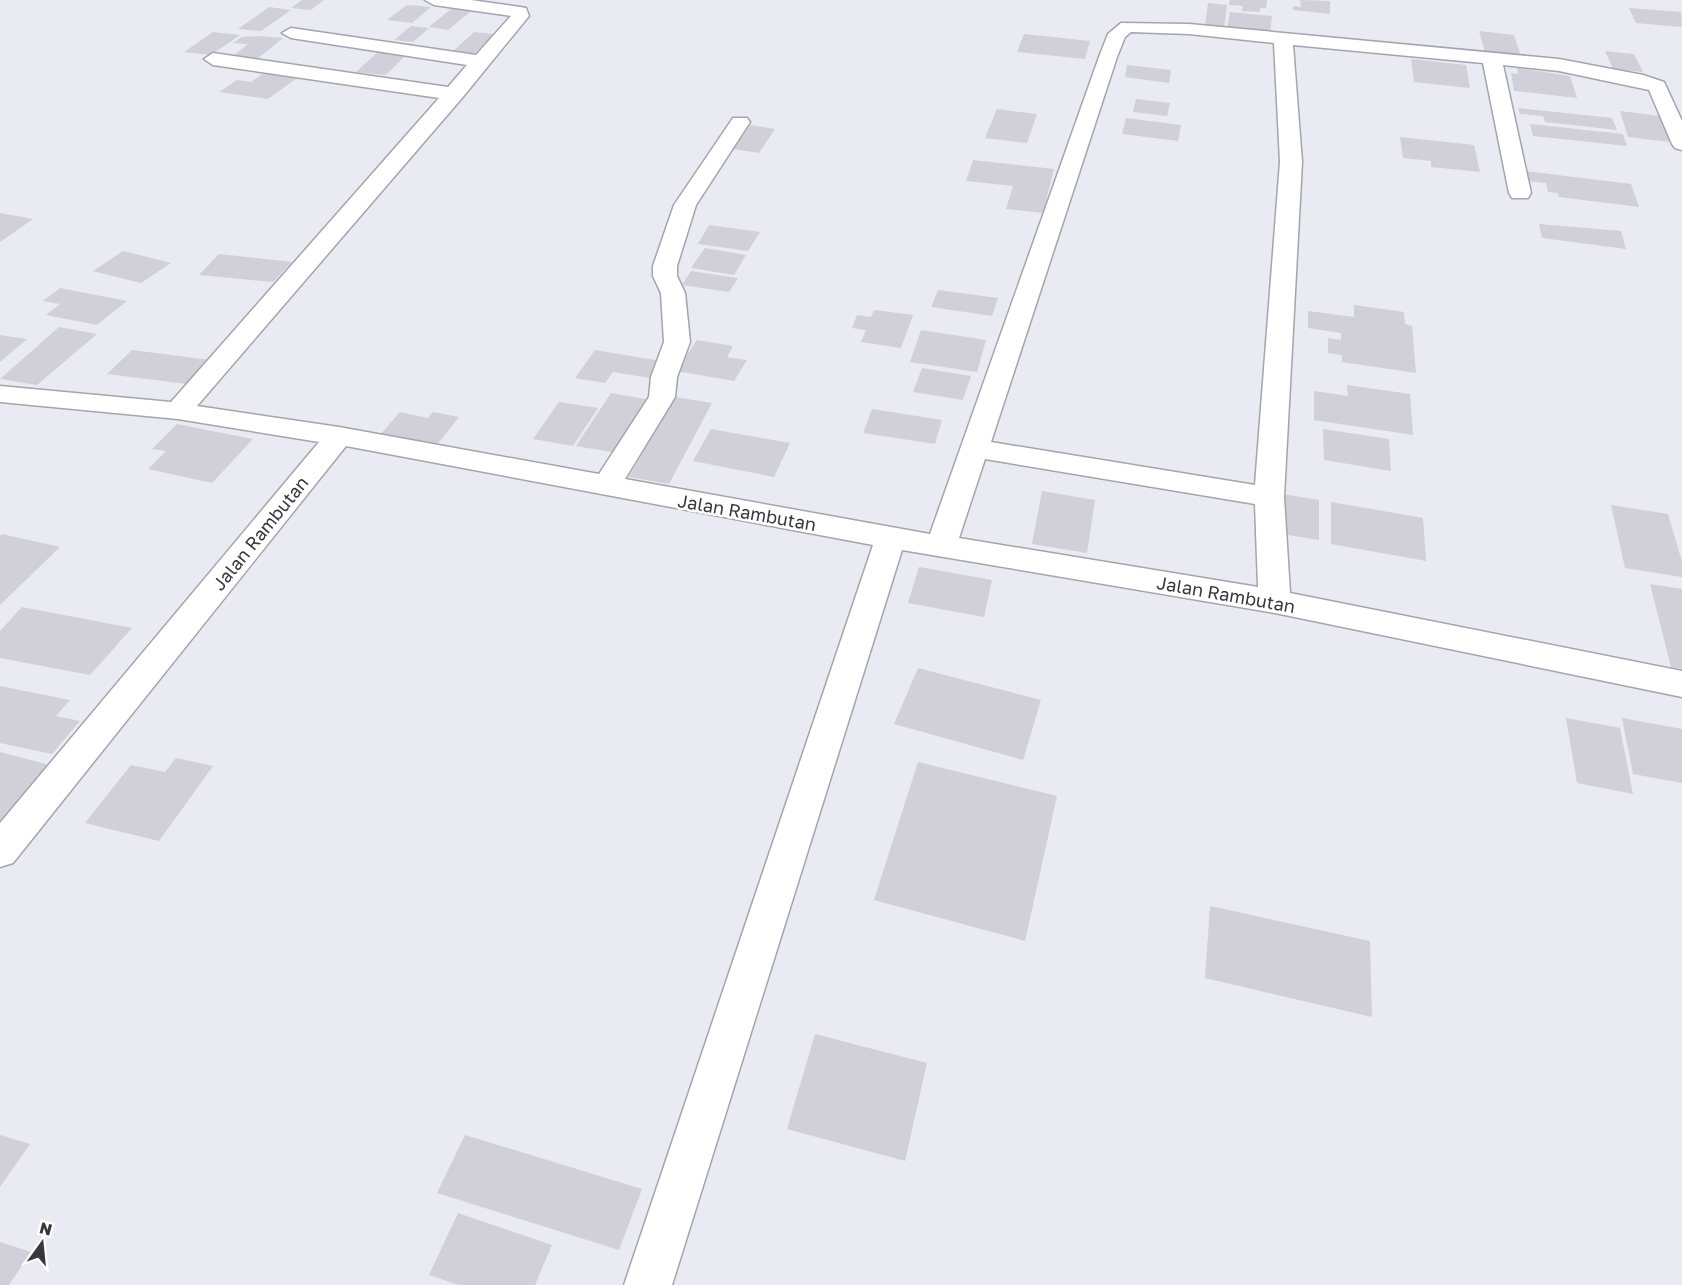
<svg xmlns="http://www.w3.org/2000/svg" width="1682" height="1285" font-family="'Golos Text',sans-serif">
<rect width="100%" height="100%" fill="#eaeaf3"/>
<g fill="#d1cfd8">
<polygon points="302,0 324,0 311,10 291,8"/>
<polygon points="1230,0 1267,0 1266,8 1260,8 1260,12 1242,11 1243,6 1229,5"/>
<polygon points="1300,0 1330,1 1330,14 1293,10 1293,6 1301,7"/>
<polygon points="1208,3 1227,5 1224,28 1205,26"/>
<polygon points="407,5 431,7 412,23 387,20"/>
<polygon points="269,7 291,10 261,31 238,29"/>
<polygon points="1629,8 1681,12 1682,27 1636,23"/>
<polygon points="451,9 471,11 448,30 429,27"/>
<polygon points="1230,12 1272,16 1270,33 1227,29"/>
<polygon points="411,26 429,28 413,42 394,40"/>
<polygon points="1479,31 1514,35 1522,60 1486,56"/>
<polygon points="213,32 240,35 211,55 184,52"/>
<polygon points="474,32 494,34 472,56 450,54"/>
<polygon points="1024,34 1090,41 1085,59 1017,52"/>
<polygon points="258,36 283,38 257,59 232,57 248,44 233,43 242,37"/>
<polygon points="380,50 408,53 386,75 356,72"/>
<polygon points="1605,51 1634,54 1643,72 1613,69"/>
<polygon points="1411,59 1466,65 1470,88 1414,82"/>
<polygon points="1127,65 1171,70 1169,83 1125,77"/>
<polygon points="1517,68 1570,76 1577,98 1514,91 1511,73 1518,74"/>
<polygon points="264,73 297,78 268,99 219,92 237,80 251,82"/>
<polygon points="1136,99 1170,103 1167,116 1133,112"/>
<polygon points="1518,108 1612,118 1617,130 1545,122 1543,116 1520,114"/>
<polygon points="997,109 1037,114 1027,143 985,138"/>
<polygon points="1620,111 1660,116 1670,142 1628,137"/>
<polygon points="1126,118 1181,125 1178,141 1122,134"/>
<polygon points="1530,124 1623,134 1627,146 1533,136"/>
<polygon points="750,125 775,129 759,153 733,149"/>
<polygon points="1400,137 1474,145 1480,172 1431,167 1431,161 1403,158"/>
<polygon points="973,160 1054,169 1043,213 1006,209 1013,186 966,181"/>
<polygon points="1525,171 1631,184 1639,207 1559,197 1558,193 1548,192 1546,183 1527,181"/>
<polygon points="0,213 33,219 0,242"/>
<polygon points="1539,224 1621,231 1626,249 1542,238"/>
<polygon points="709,225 760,232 748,251 698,244"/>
<polygon points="705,248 746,255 734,275 691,268"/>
<polygon points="123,251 171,263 141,283 93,271"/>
<polygon points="219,254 292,262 273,282 199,275"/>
<polygon points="691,271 738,278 729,292 682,285"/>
<polygon points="60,288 127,301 97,325 46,315 60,304 43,301"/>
<polygon points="938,290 998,298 992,316 931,307"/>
<polygon points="1354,305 1404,312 1405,324 1412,326 1416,373 1342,362 1342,355 1328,353 1328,338 1341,340 1341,333 1308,328 1308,311 1354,317"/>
<polygon points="874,310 913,315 901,348 861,342 866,330 852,328 857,315 871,317"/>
<polygon points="59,327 97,334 37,385 0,379"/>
<polygon points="921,330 986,340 977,372 910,362"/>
<polygon points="0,335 27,339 0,362"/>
<polygon points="697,340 733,346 727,357 747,360 734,381 676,371"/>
<polygon points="132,350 210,360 187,384 107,374"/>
<polygon points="595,350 661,361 650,378 613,372 605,383 575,378"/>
<polygon points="922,368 971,376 963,400 913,392"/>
<polygon points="1347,385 1410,394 1413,435 1314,420 1314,391 1348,396"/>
<polygon points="611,393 656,401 623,454 576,446"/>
<polygon points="675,397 712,403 669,484 629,477"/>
<polygon points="559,402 598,408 573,446 533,439"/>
<polygon points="872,409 942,420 935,444 863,433"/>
<polygon points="400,412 428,418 433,412 459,417 435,447 380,435"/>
<polygon points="177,424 253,439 212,483 148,469 166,451 152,449"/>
<polygon points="711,429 790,443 774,477 693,461"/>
<polygon points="1323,429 1389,439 1391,471 1324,460"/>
<polygon points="1042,491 1095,500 1087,553 1032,544"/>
<polygon points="1283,494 1319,500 1319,540 1282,534"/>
<polygon points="1331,502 1423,518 1426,561 1331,544"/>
<polygon points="1611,505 1668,514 1682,562 1682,577 1625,568"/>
<polygon points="2,534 60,547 0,605 0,536"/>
<polygon points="919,567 992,580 984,617 908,603"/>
<polygon points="1650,584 1682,589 1682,669 1671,667"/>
<polygon points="22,607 132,628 90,675 0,658 0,631"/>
<polygon points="918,668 1041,700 1023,760 894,724"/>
<polygon points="0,686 70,700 56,716 80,721 52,754 0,743"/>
<polygon points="1566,718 1620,728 1633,794 1577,783"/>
<polygon points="1622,718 1682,729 1682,783 1633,774"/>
<polygon points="0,752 57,767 0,826"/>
<polygon points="176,758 213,766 159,841 85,823 131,765 165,772"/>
<polygon points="918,762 1057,796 1025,941 874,900"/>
<polygon points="1210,906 1370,941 1372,1017 1205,978"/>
<polygon points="815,1034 927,1063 905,1161 787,1129"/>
<polygon points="0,1135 30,1144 0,1187"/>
<polygon points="465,1135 642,1189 619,1250 437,1193"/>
<polygon points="458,1213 552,1245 535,1285 459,1285 429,1275"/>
<polygon points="0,1242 31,1252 9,1285 0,1285"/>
</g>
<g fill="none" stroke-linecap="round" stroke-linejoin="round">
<defs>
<path id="street" d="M425 0H471L520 7 526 8 529 16 462 98 197 406 339 427 599 474 649 397 651 377 664 342 661 293 653 276V266L674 205 733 118H747L750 122 696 205 677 266V276L685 293 690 342 677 377 675 397 625 479 930 534 1099 57 1108 34 1121 23 1189 24 1559 59 1643 75 1664 82 1682 121V150L1675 148 1672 144 1649 90 1559 71 1503 65 1531 193 1528 198H1512L1509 193 1483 63 1293 45 1302 162 1284 497 1290 593 1682 671V697L1275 613 902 550 672 1285H624L873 545 346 446 13 863 0 867V823L319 442 178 419 0 402V386L171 402 439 98 213 65 204 59 213 53 448 87 467 65 291 38 282 33 291 28 476 55 511 16 434 5ZM1131 32 1189 34 1274 43 1280 162 1255 485 991 442 1117 57 1125 37ZM985 459 1255 504 1258 587 959 538Z"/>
</defs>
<use href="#street" stroke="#a4a4ad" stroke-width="3"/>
<use href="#street" fill="#fff" fill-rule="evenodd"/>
</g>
<g text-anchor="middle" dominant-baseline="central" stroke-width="5" stroke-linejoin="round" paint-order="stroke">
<g font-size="18" fill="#38383c" stroke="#fff">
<text transform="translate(747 512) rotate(10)">Jalan Rambutan</text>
<text transform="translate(260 533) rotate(-51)">Jalan Rambutan</text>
<text transform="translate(1226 594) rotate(10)">Jalan Rambutan</text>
</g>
</g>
<g transform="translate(42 1243) rotate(15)" stroke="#ffffff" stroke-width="4.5" paint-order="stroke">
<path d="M0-4.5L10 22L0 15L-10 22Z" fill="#38383c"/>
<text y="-9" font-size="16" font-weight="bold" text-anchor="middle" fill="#38383c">N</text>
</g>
</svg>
